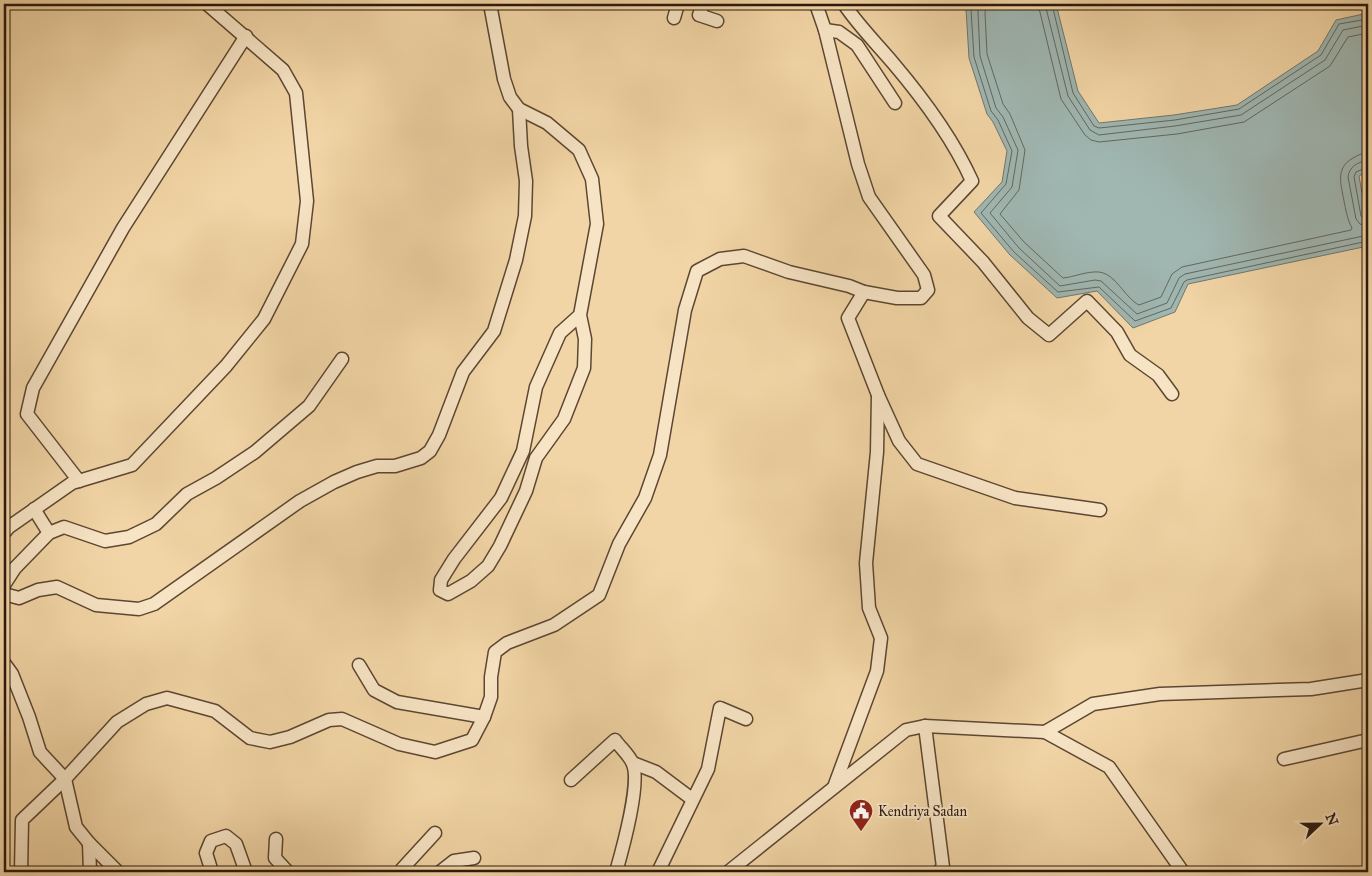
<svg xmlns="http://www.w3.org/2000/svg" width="1372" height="876" font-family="'IM FELL Great Primer',serif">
<rect width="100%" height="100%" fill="#f2d5a6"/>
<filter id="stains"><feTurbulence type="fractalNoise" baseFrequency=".004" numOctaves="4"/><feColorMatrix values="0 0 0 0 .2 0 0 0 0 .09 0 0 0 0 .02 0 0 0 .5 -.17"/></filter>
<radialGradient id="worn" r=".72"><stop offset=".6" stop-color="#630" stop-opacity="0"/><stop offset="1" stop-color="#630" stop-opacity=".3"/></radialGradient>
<polygon fill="#9fb6b1" stroke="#70776f" points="968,4 1056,4 1078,91 1099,123 1174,115 1237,105 1318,51 1336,20 1368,13 1368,171 1359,176 1368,227 1368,246 1188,284 1175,312 1133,328 1097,291 1057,298 1010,255 974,212 1002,182 1007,151 993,122 987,114 969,58 966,9"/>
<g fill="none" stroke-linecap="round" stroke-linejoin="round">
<g stroke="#64675e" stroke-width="1">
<polyline points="973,4 971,10 974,57 991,111 998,120 1012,151 1006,184 981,213 1014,252 1058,292 1099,287 1135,321 1171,308 1184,282 1187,280 1368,241"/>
<polyline points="979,4 978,12 980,56 996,108 1003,117 1018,150 1012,187 990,213 1019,248 1060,286 1095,280 1101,281 1137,314 1167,303 1179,278 1185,274 1368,235"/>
<path d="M986 4 985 13 987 54 1003 104 1010 114 1025 150 1019 190 1000 214 1024 242 1063 278C1074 277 1087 271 1099 272 1116 274 1125 298 1139 305L1161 297 1172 274 1182 267 1351 230 1352 228C1347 219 1346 210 1344 201 1341 184 1335 168 1353 158 1358 155 1362 153 1368 153"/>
<polyline points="1038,4 1061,99 1085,135 1091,140 1099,142 1177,134 1244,122 1330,66 1348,37 1368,33"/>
<polyline points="1045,4 1068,96 1090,130 1099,135 1175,126 1241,115 1325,60 1343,30 1368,25"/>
<polyline points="1052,4 1073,93 1094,126 1099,128 1175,120 1239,109 1321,55 1339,24 1368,19"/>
<path d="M1368 161C1358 161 1349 167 1348 177L1356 219 1360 224 1368 226"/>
<polyline points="1368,167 1356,172 1354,177 1361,216 1364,219 1368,220"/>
</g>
<defs>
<g id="minor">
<polyline points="490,4 504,79 510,97 519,109 547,123 579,150 592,179 597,224 580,315 585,339 584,368 564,419 536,458 526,491 500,546 488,566 471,581 448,594 440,590 441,580 454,559 501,498 523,451 536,387 560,333 580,315"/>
<polyline points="703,4 699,15 717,21"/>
<path d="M844 4C858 25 877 44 893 63 921 96 954 141 972 181L939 216 983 262 1028 318 1049 335 1087 301 1117 332 1130 355 1158 375 1172 394"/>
<polyline points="674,18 678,4"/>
<polyline points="825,30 839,32 857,45 895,103"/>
<polyline points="864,292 848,318 878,395 899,441 917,464 1015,498 1100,510"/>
<polyline points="79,481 27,414 33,388 123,228 246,36"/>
<polyline points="34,509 49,533"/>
<polyline points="4,533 9,527 72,483 132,465 226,366 264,319 302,244 307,201 296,93 283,70 207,4"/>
<polyline points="4,585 15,568 49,533 64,527 105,541 129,537 156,524 187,494 216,478 255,452 309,406 342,359"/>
<polyline points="4,594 19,598 38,590 57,587 96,605 139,609 154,604 300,501 334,482 357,472 377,466 395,466 421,458 430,451 439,435 463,372 494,331 516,260 525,216 526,181 521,146 519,109"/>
<polyline points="4,663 12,674 29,717 40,752 65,779 76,827 89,843 118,872"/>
<polyline points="359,665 374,690 397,702 484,717"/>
<polyline points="925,726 943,867 938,872"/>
<polyline points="1045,732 1093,704 1160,694 1311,689 1368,680"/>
<polyline points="1284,759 1368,740"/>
<polyline points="633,763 656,772 692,799"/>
<path d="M571 780 615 740C620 747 628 754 632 762 642 780 622 851 616 872"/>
<polyline points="834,787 877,671 881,638 869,608 866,563 877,452 878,395"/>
<polyline points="276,839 275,858 288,872"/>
<polyline points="89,843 90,872"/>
<polyline points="21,872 22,820 65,779 117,722 146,704 167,698 215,711 250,738 270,742 290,737 329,720 342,719 399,744 435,752 472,740 484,717 491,697 491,677 495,652 507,643 554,625 599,595 619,544 645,498 660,455 685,310 697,271 720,259 744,256 789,272 849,286 864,292 897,298 921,298 928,290 924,275 869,197 858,164 825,30 816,4"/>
<polyline points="212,872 206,853 211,841 226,836 236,844 246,872"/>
<polyline points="403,872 402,869 435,833"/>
<polyline points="440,872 454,861 474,858"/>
<polyline points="658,872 708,769 720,708 746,719"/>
<polyline points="728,872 906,730 925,726 1045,732 1109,767 1183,872"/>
</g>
</defs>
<use href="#minor" stroke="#5c4732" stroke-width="15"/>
<use href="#minor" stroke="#f7e4c5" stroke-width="12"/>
</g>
<defs>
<symbol id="civic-pin" viewBox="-11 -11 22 30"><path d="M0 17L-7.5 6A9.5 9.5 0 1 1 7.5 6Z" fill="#8f2418" stroke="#f7e4c5"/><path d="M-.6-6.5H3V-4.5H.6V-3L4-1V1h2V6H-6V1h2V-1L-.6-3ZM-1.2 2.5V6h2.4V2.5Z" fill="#fff"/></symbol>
</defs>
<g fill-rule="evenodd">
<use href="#civic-pin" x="847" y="797" width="28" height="38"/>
</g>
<g text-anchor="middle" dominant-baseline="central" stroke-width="4" stroke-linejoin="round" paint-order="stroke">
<g font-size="14" fill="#2a180c" stroke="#f7e4c5" text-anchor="start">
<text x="878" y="811">Kendriya Sadan</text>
</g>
</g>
<rect width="1372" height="876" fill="none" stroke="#f2d5a6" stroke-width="20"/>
<rect x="5" y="5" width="1362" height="866" fill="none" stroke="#2a180c" stroke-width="2.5"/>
<rect x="10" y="10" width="1352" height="856" fill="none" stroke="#2a180c"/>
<g transform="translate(1320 824) rotate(68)" stroke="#f7e4c5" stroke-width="4" paint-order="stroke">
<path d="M0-4L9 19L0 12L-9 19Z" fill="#2a180c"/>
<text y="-8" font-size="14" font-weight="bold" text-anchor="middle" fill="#2a180c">N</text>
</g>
<rect width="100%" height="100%" filter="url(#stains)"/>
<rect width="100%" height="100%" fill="url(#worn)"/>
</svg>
